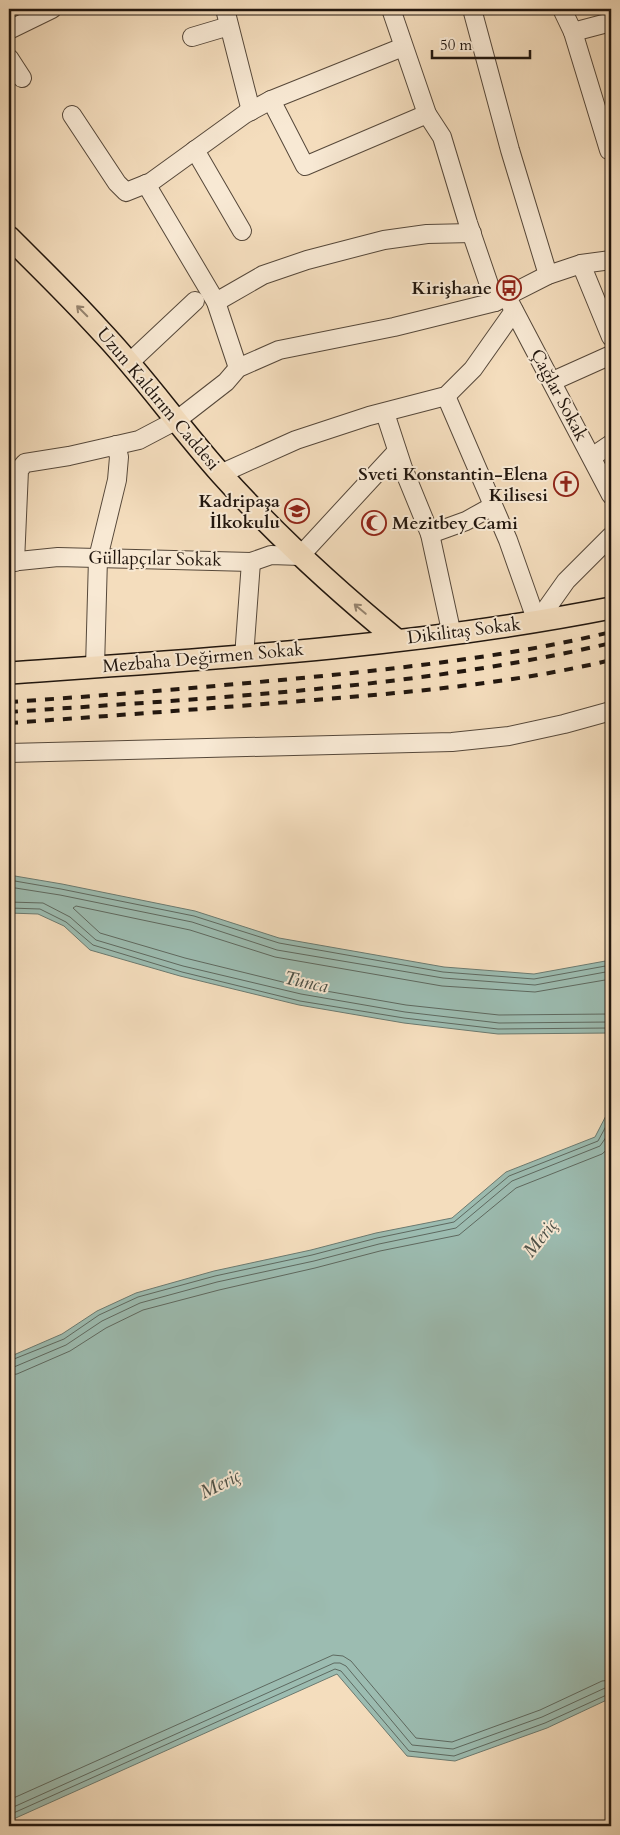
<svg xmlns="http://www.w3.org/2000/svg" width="620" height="1835" font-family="Cardo,serif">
<rect width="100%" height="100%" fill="#f4ddbd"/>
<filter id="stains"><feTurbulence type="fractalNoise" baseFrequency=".004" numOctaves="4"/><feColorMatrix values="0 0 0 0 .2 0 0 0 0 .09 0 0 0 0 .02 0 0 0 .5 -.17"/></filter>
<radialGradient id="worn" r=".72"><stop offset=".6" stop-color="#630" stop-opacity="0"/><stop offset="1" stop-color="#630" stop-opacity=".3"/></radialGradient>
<g fill="#9cbcb1" stroke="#6b7a70">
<polygon points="9,875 62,884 195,911 279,938 444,967 534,974 611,960 611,1033 498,1034 404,1023 299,1005 180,976 90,950 64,926 38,914 9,913"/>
<polygon points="611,1106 611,1698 547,1728 455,1761 407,1756 337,1674 9,1821 9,1357 62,1334 97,1311 136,1293 214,1271 311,1250 376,1233 452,1218 506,1172 595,1137"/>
</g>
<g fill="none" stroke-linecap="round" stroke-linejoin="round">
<g stroke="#5e6960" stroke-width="1">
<polyline points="9,880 61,889 194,916 279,943 443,972 534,979 611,965"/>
<polyline points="9,887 60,895 192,922 277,950 443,978 535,985 611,971"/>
<polyline points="9,902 43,903 70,917 96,940 183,966 301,994 405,1012 499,1023 611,1022"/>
<polyline points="9,908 40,909 66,922 93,945 182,972 300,1001 404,1018 498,1029 611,1028"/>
<polyline points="611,979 535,992 442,986 275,957 190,930 76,906 73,908 100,933 185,958 303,987 406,1005 499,1015 611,1014"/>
<polyline points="9,1361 64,1339 99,1315 138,1297 215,1276 312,1255 377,1238 454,1222 509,1176 598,1141 611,1117"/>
<polyline points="9,1368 14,1367 66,1345 102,1321 140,1303 217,1282 314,1261 379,1244 456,1228 512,1181 600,1146 611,1130"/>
<polyline points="9,1375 17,1374 70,1351 106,1328 143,1310 219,1290 315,1268 380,1251 459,1235 516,1188 602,1154 611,1146"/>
<polyline points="9,1800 333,1655 343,1656 351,1661 416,1738 452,1742 540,1710 602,1681 611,1680"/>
<polyline points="9,1809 334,1663 340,1663 346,1666 412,1745 453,1749 542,1717 605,1688 611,1687"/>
<polyline points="9,1815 335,1669 341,1671 409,1751 454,1756 545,1723 611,1693"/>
</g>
<defs>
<g id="minor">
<polyline points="225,9 251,111"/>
<polyline points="391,9 427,114 442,137 468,223 495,302"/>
<polyline points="472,9 510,150 548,275"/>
<polyline points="562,9 573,32 611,22"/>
<polyline points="9,30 52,9"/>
<polyline points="573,32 609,150 611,150"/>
<polyline points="192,37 229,26"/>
<polyline points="9,58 22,78"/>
<polyline points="271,100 305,166 427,114"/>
<polyline points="72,115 117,183 126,192 151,182 245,114 271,100 403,47"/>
<polyline points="195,150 242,231"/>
<polyline points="146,184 216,302 238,368"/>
<polyline points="581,264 611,337"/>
<polyline points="216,302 263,275 307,260 384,240 427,234 472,233"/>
<polyline points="510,303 611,495"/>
<polyline points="129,363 195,301"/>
<polyline points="553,381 611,355"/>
<polyline points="446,396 508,540 537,622"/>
<polyline points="385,413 403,468 430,534 452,635"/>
<polyline points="592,457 611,444"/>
<polyline points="220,474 296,440 369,416 446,396 473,369 514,311"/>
<polyline points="430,534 466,521 493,506"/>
<polyline points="9,562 58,557 251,562 271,555 300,556 397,451"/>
<polyline points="15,562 19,470 25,463 69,456 139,440 177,420 226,382 238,368 279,350 394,327 495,302 548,275 581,264 611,260"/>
<polyline points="537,622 566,581 611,536"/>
<polyline points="244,657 251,562"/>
<polyline points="95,667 98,558 117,480 119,457 116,445"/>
<polyline points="9,753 452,742 509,736 564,724 611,711"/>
</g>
<g id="major">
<path d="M9 237C39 267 70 297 99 329 143 375 179 427 221 474 275 534 335 589 397 640"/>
<path d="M9 673C210 659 413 647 611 608"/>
</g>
</defs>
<use href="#minor" stroke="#56483a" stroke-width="20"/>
<use href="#major" stroke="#21160e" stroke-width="24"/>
<use href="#minor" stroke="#f8e9d4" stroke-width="18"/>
<use href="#major" stroke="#f4ddbd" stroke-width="21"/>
<g stroke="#21160e" stroke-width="4" stroke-dasharray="9 9" stroke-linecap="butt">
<path d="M9 702C114 695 218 686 323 676 419 666 516 655 611 632"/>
<path d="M9 712C208 698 416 689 611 643"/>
<path d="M9 723C111 716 213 708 315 700 413 692 516 683 611 660"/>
</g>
</g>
<defs><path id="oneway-shaft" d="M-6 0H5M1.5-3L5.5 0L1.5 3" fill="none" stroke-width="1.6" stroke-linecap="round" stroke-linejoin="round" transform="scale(1.25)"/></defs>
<g stroke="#95836e">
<use href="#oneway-shaft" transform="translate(82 311) rotate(-135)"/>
<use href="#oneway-shaft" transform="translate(360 609) rotate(-140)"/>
</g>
<defs>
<symbol id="bus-ring" viewBox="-11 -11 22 22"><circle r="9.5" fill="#f8e9d4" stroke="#8f2418" stroke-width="1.5"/><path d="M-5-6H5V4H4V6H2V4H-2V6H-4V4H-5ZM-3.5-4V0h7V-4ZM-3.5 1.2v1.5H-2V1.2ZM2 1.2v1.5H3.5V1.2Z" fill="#8f2418"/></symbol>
<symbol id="church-ring" viewBox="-11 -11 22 22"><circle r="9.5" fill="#f8e9d4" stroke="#8f2418" stroke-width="1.5"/><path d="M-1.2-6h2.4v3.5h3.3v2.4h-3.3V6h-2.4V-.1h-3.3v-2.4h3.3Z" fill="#8f2418"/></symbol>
<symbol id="school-ring" viewBox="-11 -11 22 22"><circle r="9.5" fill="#f8e9d4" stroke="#8f2418" stroke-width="1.5"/><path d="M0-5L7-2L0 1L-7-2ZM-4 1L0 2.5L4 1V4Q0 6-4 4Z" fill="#8f2418"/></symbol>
<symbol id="mosque-ring" viewBox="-11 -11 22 22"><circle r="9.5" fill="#f8e9d4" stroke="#8f2418" stroke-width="1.5"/><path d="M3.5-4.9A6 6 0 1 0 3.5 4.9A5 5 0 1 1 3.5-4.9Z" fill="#8f2418"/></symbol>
</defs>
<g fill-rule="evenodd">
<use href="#bus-ring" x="495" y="274" width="28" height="28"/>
<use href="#church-ring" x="552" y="470" width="28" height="28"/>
<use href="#school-ring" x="283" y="497" width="28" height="28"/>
<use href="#mosque-ring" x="360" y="509" width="28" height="28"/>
</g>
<g text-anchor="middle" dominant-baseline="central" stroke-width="4" stroke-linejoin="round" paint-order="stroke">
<g font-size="18" font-weight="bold" fill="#21160e" stroke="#f8e9d4" text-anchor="end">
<text x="492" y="288">Kirişhane</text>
<text x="548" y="474">Sveti Konstantin-Elena<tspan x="548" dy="21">Kilisesi</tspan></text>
<text x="280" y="501">Kadripaşa<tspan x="280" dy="21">İlkokulu</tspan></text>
<text x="392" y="523" text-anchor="start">Mezitbey Cami</text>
</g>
<g font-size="18" fill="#21160e" stroke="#f8e9d4">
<text transform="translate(559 395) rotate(62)">Çağlar Sokak</text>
<text transform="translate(158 399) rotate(50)">Uzun Kaldırım Caddesi</text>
<text transform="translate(155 559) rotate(1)">Güllapçılar Sokak</text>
<text transform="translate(464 631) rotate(-7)">Dikilitaş Sokak</text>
<text transform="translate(203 658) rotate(-5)">Mezbaha Değirmen Sokak</text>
</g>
<g font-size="19" font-style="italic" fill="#4c5047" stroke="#f8e9d4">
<text transform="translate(306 982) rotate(12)">Tunca</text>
<text transform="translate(540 1238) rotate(-52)">Meriç</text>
<text transform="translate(220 1484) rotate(-27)">Meriç</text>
</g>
</g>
<rect width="620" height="1835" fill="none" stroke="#f4ddbd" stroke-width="30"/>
<rect x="10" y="10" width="600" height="1815" fill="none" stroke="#21160e" stroke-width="2.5"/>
<rect x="15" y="15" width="590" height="1805" fill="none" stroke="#21160e"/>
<path d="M432 50v8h98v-8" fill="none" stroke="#21160e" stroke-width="2.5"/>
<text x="440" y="50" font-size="15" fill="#21160e" stroke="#f8e9d4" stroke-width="4" paint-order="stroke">50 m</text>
<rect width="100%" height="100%" filter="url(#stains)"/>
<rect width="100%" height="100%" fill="url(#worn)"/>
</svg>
